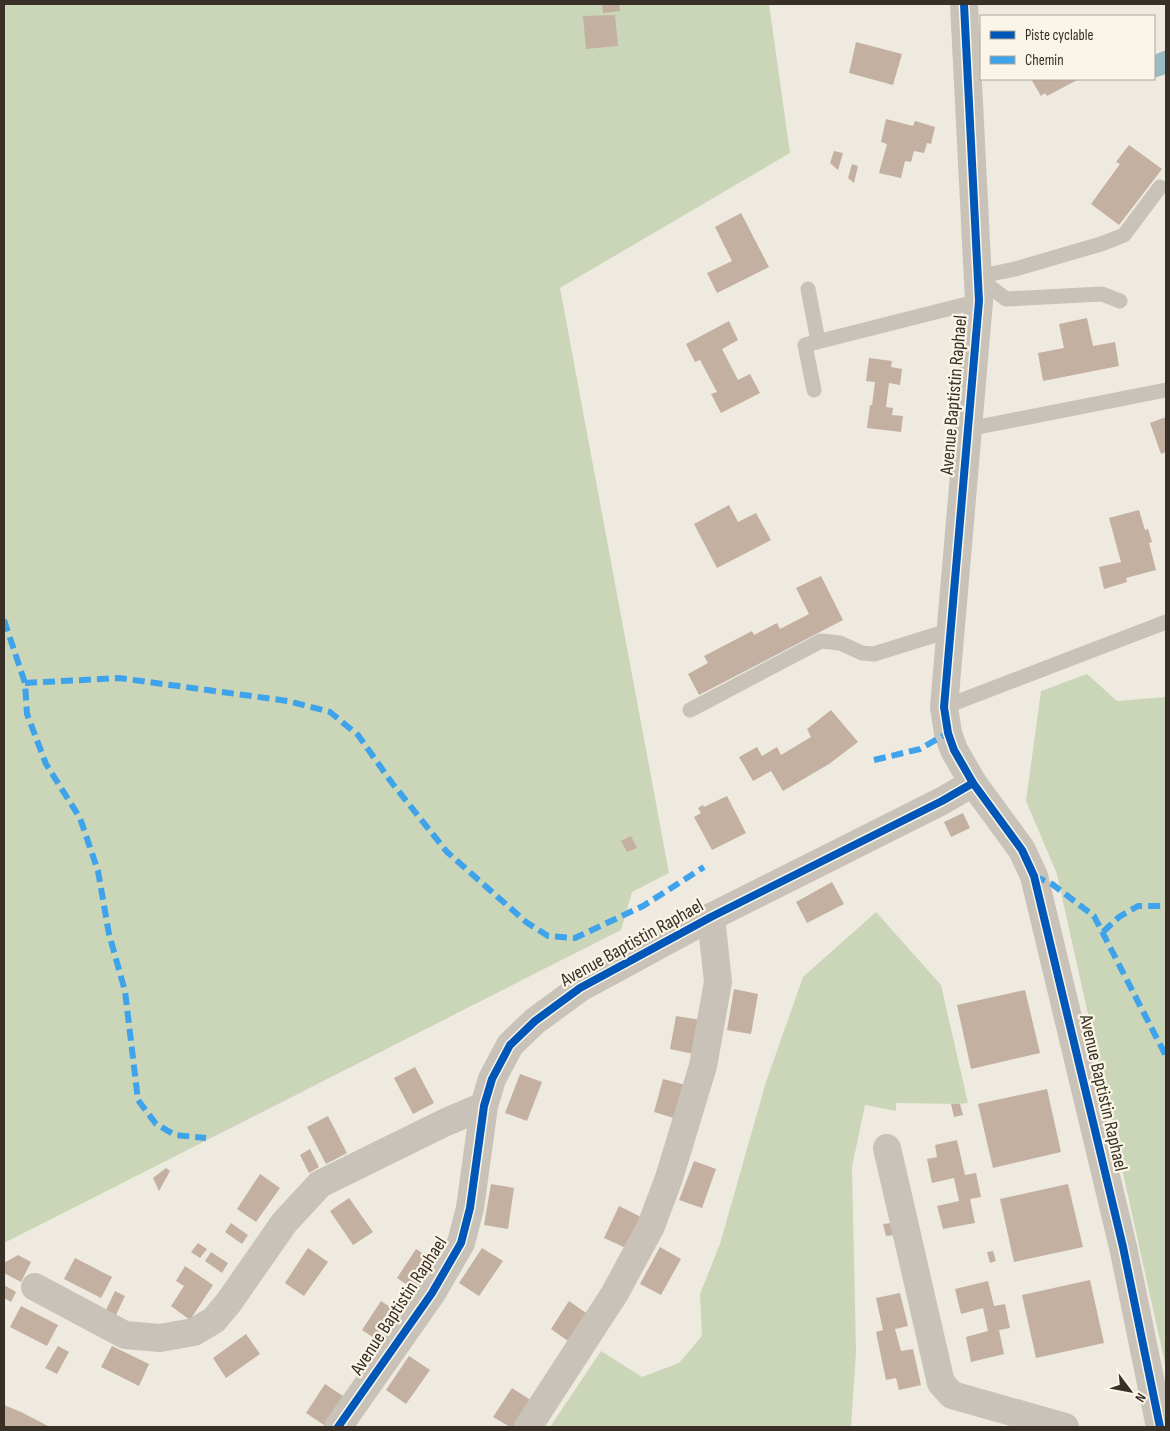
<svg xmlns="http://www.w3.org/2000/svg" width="1170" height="1431" font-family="'Sofia Sans Condensed',sans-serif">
<rect width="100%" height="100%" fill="#eeeae0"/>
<g fill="#cbd6b8">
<polygon points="4,4 769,4 790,153 560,288 669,873 632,892 621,930 4,1243"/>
<polygon points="1087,674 1117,701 1166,697 1166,1368 1057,874 1026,801 1041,691"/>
<polygon points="876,912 941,985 968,1103 959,1104 896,1103 896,1111 865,1105 852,1167 856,1352 851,1427 550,1427 601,1351 642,1377 679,1363 702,1336 700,1294 720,1244 766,1082 803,977"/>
</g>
<polygon fill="#9abbc1" points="1166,50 1166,74 1154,78 1154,55"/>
<g fill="#c4b0a0">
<polygon points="602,4 619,4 620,11 603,13"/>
<polygon points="615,15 618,46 586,49 583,16"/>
<polygon points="856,42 902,54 893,85 849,73"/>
<polygon points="1031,79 1079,79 1047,96 1045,93 1041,96"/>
<polygon points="886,119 913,126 915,121 935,127 931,144 927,143 924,153 914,151 911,162 905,161 901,178 879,173 887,144 881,142"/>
<polygon points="1129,145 1162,169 1119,225 1091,204 1120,164 1116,162"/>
<polygon points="834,151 843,153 838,170 830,163"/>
<polygon points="852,164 858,166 854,183 848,178"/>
<polygon points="741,213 769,267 717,293 707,273 732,261 715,227"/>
<polygon points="1087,318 1093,346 1115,342 1119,366 1043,381 1038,353 1064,348 1059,324"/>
<polygon points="729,321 738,340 722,349 738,380 750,374 760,393 721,413 711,394 717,392 700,360 695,362 686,344"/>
<polygon points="869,358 892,361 891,367 902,369 900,385 889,383 886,407 893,408 892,415 903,416 901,432 867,428 870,405 872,405 875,382 866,381"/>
<polygon points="1166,417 1166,452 1161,454 1150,423"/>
<polygon points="729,505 738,522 756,513 771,540 717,568 694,524"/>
<polygon points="1139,510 1145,530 1148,529 1152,542 1149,543 1156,570 1126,578 1127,582 1104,589 1099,567 1121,562 1109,518"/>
<polygon points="821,576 843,620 699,695 688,674 708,663 704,656 752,631 754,635 777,623 780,629 809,614 796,588"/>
<polygon points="831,710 858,742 829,764 783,791 771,771 753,781 739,757 757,747 762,756 777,747 781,755 811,737 807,729"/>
<polygon points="727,796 746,833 712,850 694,817 701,813 698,808 703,805 704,807"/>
<polygon points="963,813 970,828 951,837 944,822"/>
<polygon points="631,836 637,848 627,852 621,841"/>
<polygon points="832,882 844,904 807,923 796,902"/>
<polygon points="734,989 758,994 751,1034 727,1030"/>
<polygon points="1025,990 1040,1053 971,1069 957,1005"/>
<polygon points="676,1016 701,1020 694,1054 670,1049"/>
<polygon points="415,1067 434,1103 413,1114 394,1078"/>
<polygon points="520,1074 542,1082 527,1121 505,1113"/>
<polygon points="663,1079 686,1085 677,1119 654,1112"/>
<polygon points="1047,1089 1061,1152 993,1168 978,1104"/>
<polygon points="951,1104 960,1104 963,1115 954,1117"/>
<polygon points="328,1116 347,1153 326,1164 307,1127"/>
<polygon points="957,1140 965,1175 976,1173 981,1197 970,1199 975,1223 943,1229 937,1206 959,1201 954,1178 932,1183 927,1159 937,1157 935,1145"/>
<polygon points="310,1149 319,1167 309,1173 300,1155"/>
<polygon points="694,1161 716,1169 702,1208 679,1200"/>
<polygon points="166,1168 170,1171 159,1191 153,1178"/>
<polygon points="260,1174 280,1188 256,1222 237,1209"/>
<polygon points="491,1184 514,1188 508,1229 484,1225"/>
<polygon points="1068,1184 1083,1247 1014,1262 1000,1199"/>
<polygon points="349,1198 373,1232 353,1245 330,1211"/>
<polygon points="619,1206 641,1217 626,1248 604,1238"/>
<polygon points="231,1223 248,1235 242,1244 225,1232"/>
<polygon points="891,1223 895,1235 886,1236 883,1224"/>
<polygon points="198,1243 207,1249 200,1258 191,1252"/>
<polygon points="660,1247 681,1259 661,1295 640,1284"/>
<polygon points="308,1248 328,1262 304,1296 285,1283"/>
<polygon points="482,1248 503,1261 479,1296 459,1283"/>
<polygon points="416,1249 437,1263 418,1292 397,1278"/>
<polygon points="993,1251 996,1261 990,1263 987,1252"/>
<polygon points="211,1252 228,1263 222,1273 205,1261"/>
<polygon points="18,1255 31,1262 21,1282 4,1273 4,1263"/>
<polygon points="75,1258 112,1277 101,1298 64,1279"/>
<polygon points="185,1266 213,1285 190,1320 171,1306 184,1286 176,1281"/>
<polygon points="1090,1280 1104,1343 1036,1358 1022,1295"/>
<polygon points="988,1281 994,1306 1005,1304 1010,1328 999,1330 1004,1354 971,1362 966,1337 988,1331 983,1308 961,1314 955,1289"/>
<polygon points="4,1285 16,1292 11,1302 4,1298"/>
<polygon points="115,1291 125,1296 116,1315 106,1310"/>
<polygon points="900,1293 908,1326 895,1329 901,1351 913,1349 921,1385 899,1390 896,1378 886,1380 876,1332 883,1330 876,1298"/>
<polygon points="381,1301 402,1315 383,1344 362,1330"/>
<polygon points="569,1301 589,1315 571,1343 551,1329"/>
<polygon points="21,1306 58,1325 47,1346 10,1327"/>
<polygon points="246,1334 260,1354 226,1378 213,1358"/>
<polygon points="58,1346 69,1352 57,1374 45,1368"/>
<polygon points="112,1346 149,1364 139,1386 101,1367"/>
<polygon points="409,1356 430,1370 406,1404 386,1390"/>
<polygon points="325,1384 346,1398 327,1427 306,1413"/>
<polygon points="512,1388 532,1401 516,1427 510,1427 493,1417"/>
<polygon points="4,1405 21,1412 50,1427 4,1427"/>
</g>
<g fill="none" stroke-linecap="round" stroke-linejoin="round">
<g stroke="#c8c2b9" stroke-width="15">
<polyline points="808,289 818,341"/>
<polyline points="1120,301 1102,294 1006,299 977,277 1015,269 1101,244 1124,235 1160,187"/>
<polyline points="814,390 805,345 979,301"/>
<polyline points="968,429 1166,390"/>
<polyline points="944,707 1166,622"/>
<polyline points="690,710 821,641 840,643 862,653 874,654 951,630"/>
</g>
<g stroke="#c8c2b9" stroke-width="28">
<polyline points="964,4 979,301 944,707 948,733 954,750 973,783 1022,850 1034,876 1123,1247 1160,1427"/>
<polyline points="887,1148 941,1383 952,1395 1065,1427"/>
<polyline points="35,1287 125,1335 160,1338 194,1332 214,1320 229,1302 284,1223 320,1184 446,1122 484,1106"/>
<polyline points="338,1427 432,1293 461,1243 470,1208 484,1106 492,1079 510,1045 535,1021 580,988 711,917 942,801 973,783"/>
<polyline points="528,1427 615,1293 651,1226 669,1178 703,1066 718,982 711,917"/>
</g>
<g stroke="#3fa3eb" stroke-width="6" stroke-dasharray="12 6" stroke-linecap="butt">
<polyline points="4,620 25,683 27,714 46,764 80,818 98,871 109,934 125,991 138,1100 156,1124 175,1135 206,1138"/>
<polyline points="25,683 119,678 288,701 330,712 358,735 392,783 447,852 526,922 548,936 575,938 643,906 704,867"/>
<polyline points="874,760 920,749 948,733"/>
<polyline points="1034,876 1052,884 1094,916 1166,1056"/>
<polyline points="1103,932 1119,917 1138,906 1166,906"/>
</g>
<defs>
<g id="cycleway">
<polyline points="964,4 979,301 944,707 948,733 954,750 973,783 1022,850 1034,876 1123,1247 1160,1427"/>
<polyline points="338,1427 432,1293 461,1243 470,1208 484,1106 492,1079 510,1045 535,1021 580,988 711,917 942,801 973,783"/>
</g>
</defs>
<use href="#cycleway" stroke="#fbf5e7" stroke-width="11"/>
<use href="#cycleway" stroke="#0057b8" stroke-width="8"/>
</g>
<g text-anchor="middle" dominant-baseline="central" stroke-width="4.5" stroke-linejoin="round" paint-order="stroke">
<g font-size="19" fill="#382f27" stroke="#fbf5e7">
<text transform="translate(954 395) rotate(-85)">Avenue Baptistin Raphael</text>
<text transform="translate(632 943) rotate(-29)">Avenue Baptistin Raphael</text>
<text transform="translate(1103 1093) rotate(77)">Avenue Baptistin Raphael</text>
<text transform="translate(399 1306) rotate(-57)">Avenue Baptistin Raphael</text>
</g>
</g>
<rect width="1170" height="1431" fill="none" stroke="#382f27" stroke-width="10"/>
<rect x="980" y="15" width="175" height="65" fill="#fbf5e7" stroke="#ada69a"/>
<rect x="990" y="31" width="25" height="8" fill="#0057b8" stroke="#ada69a"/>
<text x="1025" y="40" font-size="15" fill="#382f27">Piste cyclable</text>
<rect x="990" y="56" width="25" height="8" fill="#3fa3eb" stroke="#ada69a"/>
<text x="1025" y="65" font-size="15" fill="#382f27">Chemin</text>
<g transform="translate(1130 1391) rotate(122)" stroke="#fbf5e7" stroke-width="4" paint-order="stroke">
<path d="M0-4L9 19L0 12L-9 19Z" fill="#382f27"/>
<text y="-8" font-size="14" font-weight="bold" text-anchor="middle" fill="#382f27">N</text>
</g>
</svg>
